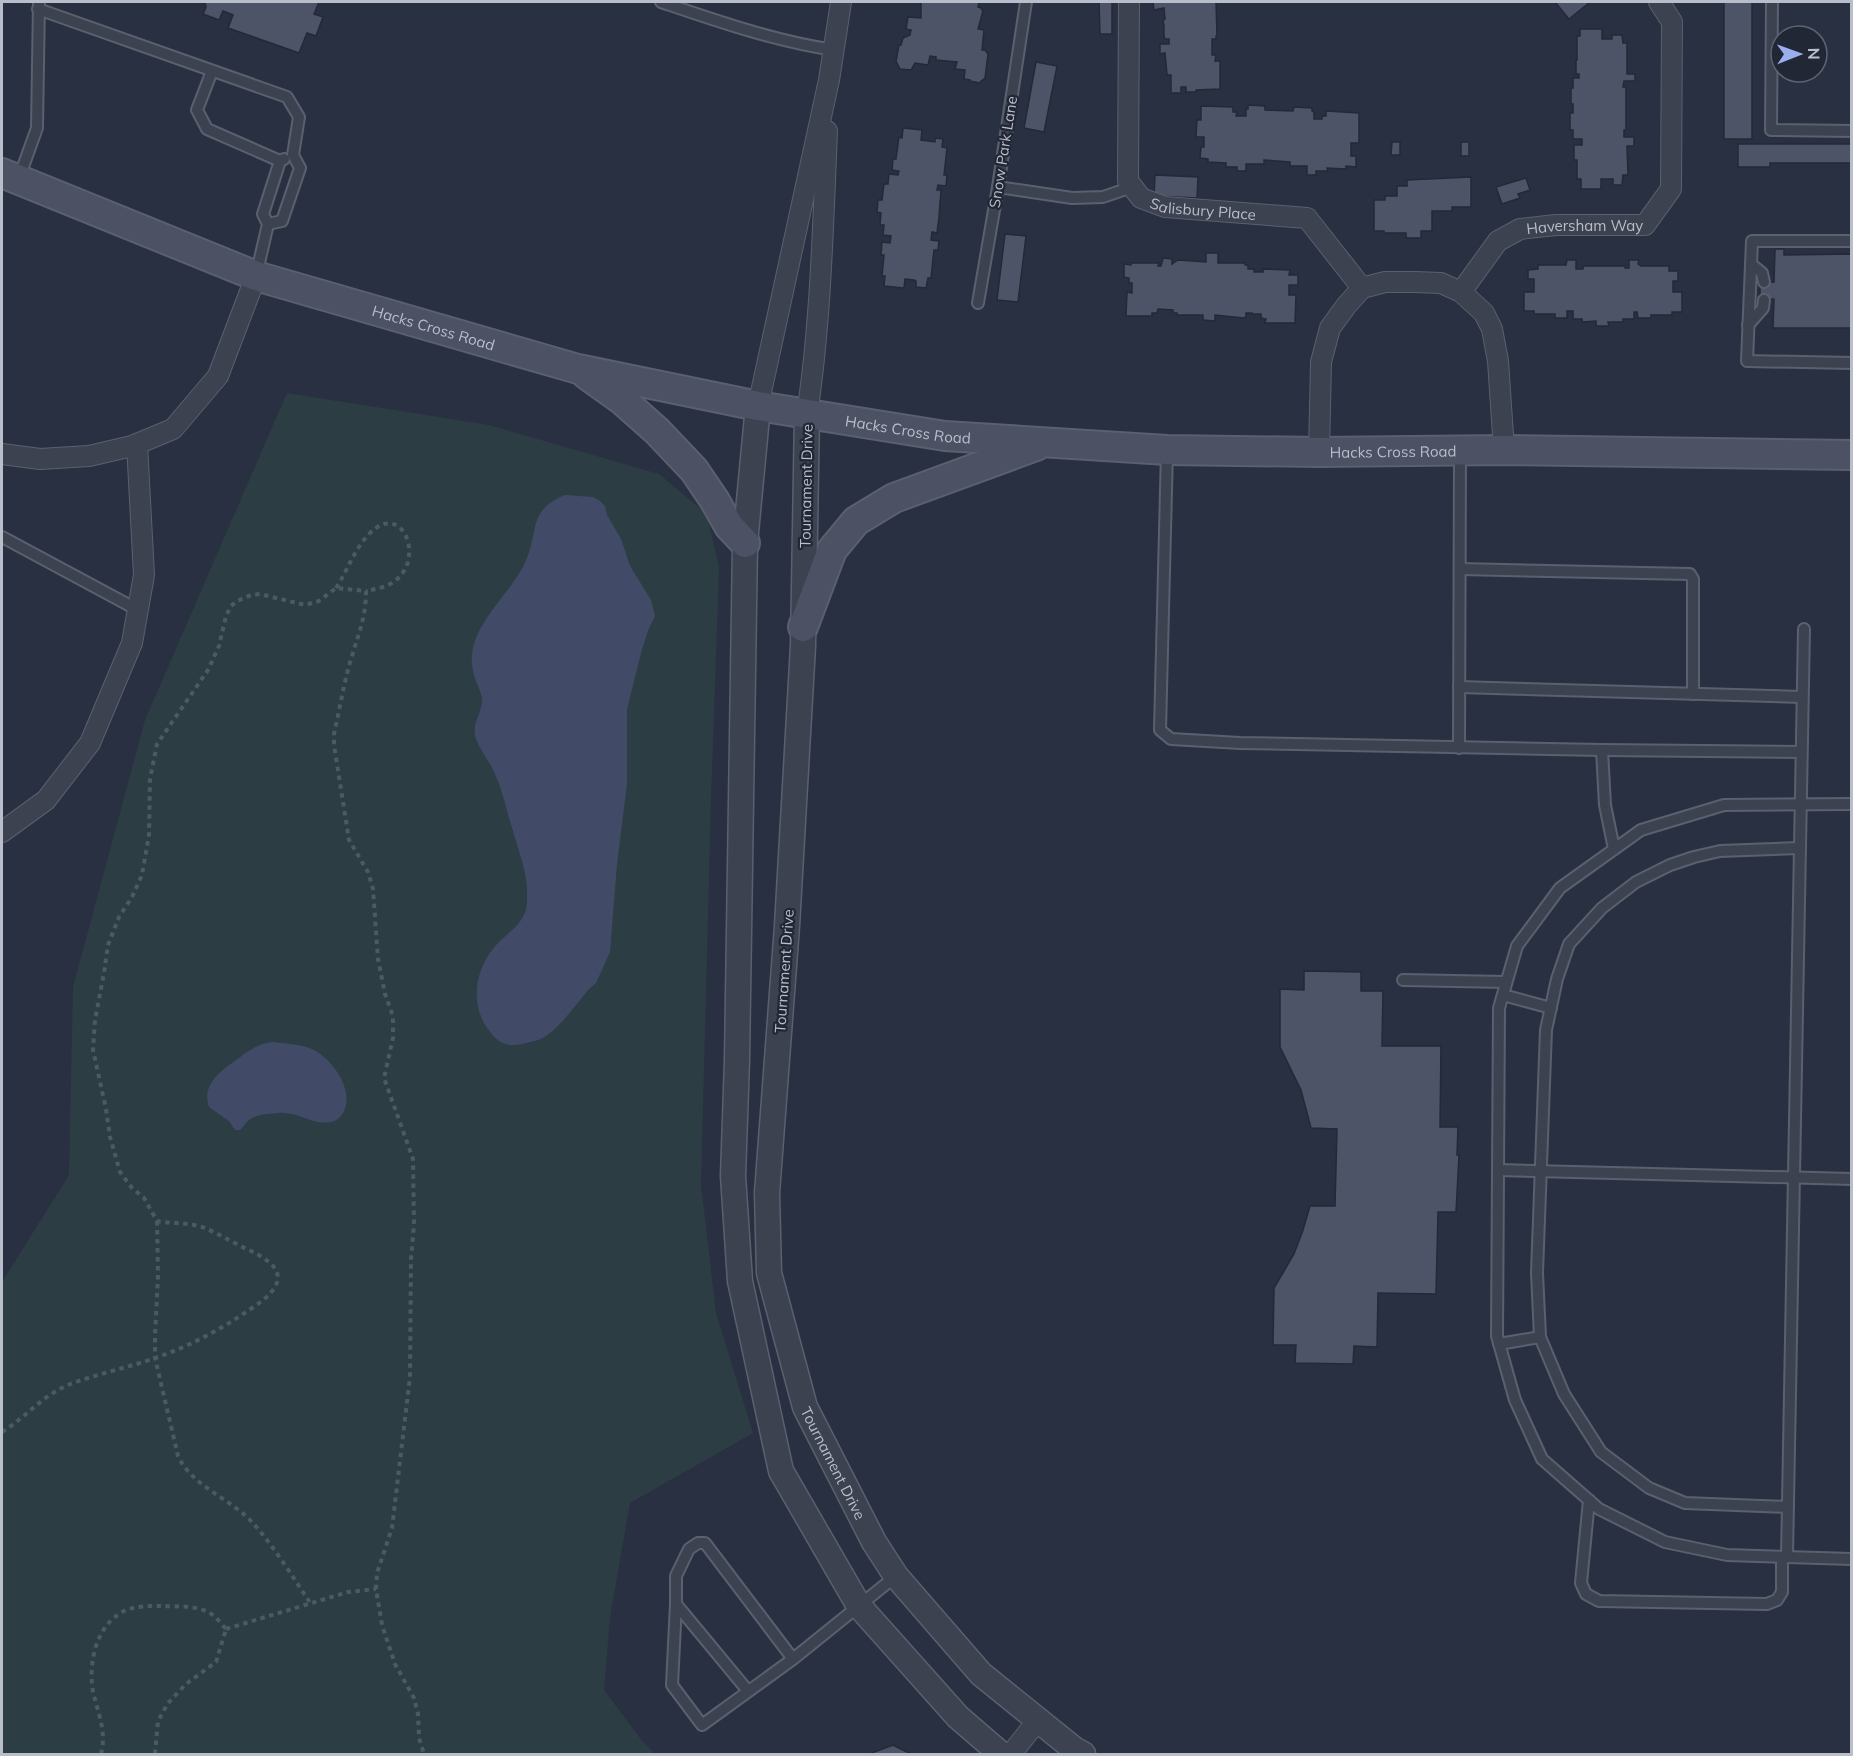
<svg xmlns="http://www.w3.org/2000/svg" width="1853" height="1756" font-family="Mulish,sans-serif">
<rect width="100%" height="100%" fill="#293041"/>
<polygon fill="#2c3e43" points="287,393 489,425 659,474 707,514 719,568 711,799 701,1184 716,1313 753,1433 630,1503 610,1617 604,1690 643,1742 655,1754 2,1754 2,1282 69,1175 73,987 145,720"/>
<g fill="#414b68">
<path d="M565 495 593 497 600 501 605 506 607 515 621 539 630 566 651 600 655 616 649 628 642 649 627 709V784L617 864 610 952 596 983 589 989C576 1004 554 1037 535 1041 512 1046 503 1050 488 1029 470 1005 475 971 493 949 502 937 518 928 524 915 528 908 527 896 527 888 526 869 518 849 513 831 507 812 503 792 495 774 491 763 476 745 475 734 473 722 483 711 482 698 481 692 478 687 476 681 471 667 470 656 475 641 485 613 510 592 524 565 540 533 526 511 565 495Z"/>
<path d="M273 1042C286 1044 302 1044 314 1050 333 1060 354 1090 344 1111 342 1115 339 1119 334 1121 317 1127 302 1114 285 1113 279 1112 272 1114 266 1114 260 1115 254 1116 249 1120 245 1123 244 1127 240 1130H235L229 1121 209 1107C201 1084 222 1070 239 1058 250 1050 259 1043 273 1042Z"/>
</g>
<g fill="#4e5467" stroke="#242938" stroke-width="1.5">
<polygon points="200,2 319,2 314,14 323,17 316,36 307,33 299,53 228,28 233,15 223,11 219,20 203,14 206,7 205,3"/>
<polygon points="921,2 979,2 978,7 981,8 983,11 978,29 984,30 982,50 985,50 988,54 985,78 979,83 970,81 970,80 964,79 965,70 955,69 957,62 936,60 936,57 930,56 928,65 915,63 911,70 900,69 896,61 899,45 901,45 903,38 910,35 911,30 906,29 908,17 921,18"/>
<polygon points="1099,2 1112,2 1112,34 1100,34"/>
<polygon points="1153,2 1216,2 1217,36 1216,36 1216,39 1212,39 1212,55 1216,55 1215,61 1220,61 1220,89 1196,90 1196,92 1186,92 1186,87 1181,87 1181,93 1171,93 1171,75 1167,75 1165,53 1160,54 1160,44 1169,44 1169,39 1165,39 1164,36 1164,25 1163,21 1165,19 1164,8 1154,10"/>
<polygon points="1555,2 1590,2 1569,19"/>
<rect x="1724" y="2" width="28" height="137"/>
<polygon points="1580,29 1602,29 1602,39 1612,39 1612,35 1622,35 1623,43 1627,43 1627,74 1635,74 1635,81 1624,81 1623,87 1626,87 1626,130 1624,130 1624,137 1634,137 1634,146 1627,146 1628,175 1623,175 1622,185 1613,185 1613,179 1601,179 1601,189 1581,189 1581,179 1577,179 1577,160 1574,160 1574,145 1582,145 1582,139 1573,139 1573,130 1570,130 1570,113 1573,113 1573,104 1571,104 1571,88 1573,88 1573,78 1579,78 1579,74 1576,74 1576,60 1577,60 1577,36 1580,36"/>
<polygon points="1036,62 1057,66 1044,132 1024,128"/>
<polygon points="1248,105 1265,106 1265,110 1293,111 1294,107 1312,108 1312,111 1314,112 1314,119 1322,119 1322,116 1326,116 1326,111 1359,113 1359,143 1351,143 1351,156 1356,156 1356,167 1346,166 1346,169 1327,168 1328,171 1316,171 1316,175 1307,175 1307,166 1290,166 1290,162 1264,160 1264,164 1246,164 1246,171 1237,171 1237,167 1226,167 1226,163 1208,162 1208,159 1200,158 1201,147 1204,147 1204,137 1196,137 1197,120 1201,120 1201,106 1233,107 1233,112 1237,112 1236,116 1246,116 1246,109 1248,109"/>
<polygon points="903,128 922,130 921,140 935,142 935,138 943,139 942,147 947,148 944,175 947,175 946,186 938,185 937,190 941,190 939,217 937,233 932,232 931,240 939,241 938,250 934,250 931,278 928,278 926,288 916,287 916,281 914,280 905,279 904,288 884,286 885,276 882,276 884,255 881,255 882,242 890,243 891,236 883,235 884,225 880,225 881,213 877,212 878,200 882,200 884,184 888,184 889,174 898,175 899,171 892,170 893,159 896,159 899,137 902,138"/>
<polygon points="1392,142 1400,142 1400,155 1391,155"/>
<rect x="1461" y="142" width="8" height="14"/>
<polygon points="1738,144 1852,144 1852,163 1770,163 1770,167 1738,167"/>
<polygon points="1155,175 1198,177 1197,198 1154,196"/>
<polygon points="1471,177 1471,207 1452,207 1452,211 1432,211 1432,231 1421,231 1421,238 1406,238 1406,233 1384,233 1384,231 1374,231 1374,200 1385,200 1385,196 1397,196 1397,186 1407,186 1407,180"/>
<polygon points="1526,178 1530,190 1518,194 1520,198 1502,204 1496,187"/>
<polygon points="1005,234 1026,236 1018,302 997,300"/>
<polygon points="1775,249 1784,249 1784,255 1852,254 1852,328 1773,328 1774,299 1760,300 1760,282 1774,282"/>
<polygon points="1206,253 1218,253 1218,263 1245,263 1245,265 1248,265 1248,269 1254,269 1254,272 1263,272 1263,269 1290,270 1289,275 1298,275 1298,285 1289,285 1289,295 1296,295 1295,323 1265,323 1266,319 1261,318 1261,314 1252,314 1252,313 1246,313 1246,317 1244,318 1215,315 1215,321 1203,320 1203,315 1177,315 1177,313 1173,313 1173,310 1158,309 1157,313 1152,313 1152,316 1126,316 1127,292 1132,293 1132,283 1129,283 1129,278 1124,277 1124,264 1131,265 1131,263 1159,263 1158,266 1161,266 1163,258 1172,259 1172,264 1178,260 1206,262"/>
<polygon points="1567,260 1576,260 1576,269 1583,269 1583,266 1625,266 1625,268 1629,268 1629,260 1639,260 1638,264 1641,266 1669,266 1669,271 1678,271 1678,281 1673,281 1673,292 1682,292 1682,312 1672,312 1672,315 1651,315 1651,318 1638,318 1637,312 1634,312 1634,319 1623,319 1623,322 1608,322 1609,326 1596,326 1596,321 1582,322 1582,319 1573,319 1573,311 1567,311 1567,318 1555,318 1555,314 1534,314 1534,311 1524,311 1524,292 1534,292 1534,279 1528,279 1528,270 1538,269 1538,265 1566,265"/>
<polygon points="1304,971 1361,972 1361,991 1383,991 1382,1046 1441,1046 1440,1127 1458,1127 1457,1155 1459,1155 1456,1212 1438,1212 1436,1294 1378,1293 1377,1347 1354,1346 1353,1364 1295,1363 1296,1345 1273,1345 1274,1288 1294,1254 1303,1230 1310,1206 1335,1206 1337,1129 1311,1128 1301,1090 1280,1047 1280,989 1304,990"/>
<polygon points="893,1745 911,1754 869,1754"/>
</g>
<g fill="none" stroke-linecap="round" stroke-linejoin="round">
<defs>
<g id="service">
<path d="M661 2C717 21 774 41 834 50"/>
<polyline points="1772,2 1771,130 1852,131"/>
<polyline points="38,9 287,97 299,117 293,155 300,168 282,221 268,224"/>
<polyline points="212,71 197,110 207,129 280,161"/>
<polyline points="19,178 37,128 39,2"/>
<polyline points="998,187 1072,198 1103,197 1132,187"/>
<polyline points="1852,241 1752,241 1747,361 1852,363"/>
<polyline points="1751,264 1762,273 1764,282"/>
<polyline points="256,276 268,224 263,214 280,161 284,159"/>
<polyline points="978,303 998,187 1026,2"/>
<polyline points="1748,325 1763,308 1764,300"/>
<polyline points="1167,451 1160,730 1171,739 1240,743 1602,750 1801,752"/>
<polyline points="2,537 138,610"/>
<polyline points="1460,569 1690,574 1693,579 1693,694"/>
<polyline points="1459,687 1802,697"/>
<polyline points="1459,748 1460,451"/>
<polyline points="1602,750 1605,805 1614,849"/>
<polyline points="1852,804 1724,805 1641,830 1560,888 1517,946 1499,1008 1497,1336 1515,1400 1542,1459 1599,1509 1665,1542 1727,1555 1852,1559"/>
<polyline points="1403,980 1506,982"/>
<polyline points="1503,995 1551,1008"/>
<polyline points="1498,1170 1852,1179"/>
<polyline points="1499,1344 1540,1337"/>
<polyline points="1589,1500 1581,1583 1586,1594 1599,1601 1767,1604 1777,1600 1782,1592 1782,1557"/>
<polyline points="1788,1507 1685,1503 1649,1488 1601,1452 1564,1394 1540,1337 1537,1273 1546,1030 1557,979 1569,944 1602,908 1636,882 1670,865 1694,857 1720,851 1800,848"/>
<polyline points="1787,1557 1804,629"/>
<polyline points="676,1604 748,1691"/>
<polyline points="793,1659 705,1543 698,1543 689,1549 676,1576 676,1604 672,1685 702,1725 793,1659 896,1576"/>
</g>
<g id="minor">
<path id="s1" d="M1129 2 1128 181 1141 198 1165 207 1307 218 1362 288"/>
<path id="s2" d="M1461 292 1498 241 1520 229 1556 225H1645L1671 189 1672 22 1659 2"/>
<polyline points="758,406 829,80 841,2"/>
<path d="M807 414C821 321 823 224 827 131"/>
<polyline points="1319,452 1321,362 1330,328 1346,306 1362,288 1385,282 1415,282 1441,283 1461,292 1484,313 1492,329 1498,361 1504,450"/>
<polyline points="2,454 40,459 89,456 132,446 173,429 218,376 256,276"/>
<polyline points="2,832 46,800 90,743 132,643 144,575 137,444"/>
<polyline points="1011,1754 1038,1720"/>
</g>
<g id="tertiary">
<polyline points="758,406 745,543 737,1060 733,1176 740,1281 781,1471 859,1606 958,1717 1001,1754"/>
<path id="s3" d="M807 414 803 646 787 926 767 1193 769 1273 805 1407 874 1542 896 1576 981 1674 1074 1749 1083 1754"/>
</g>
<g id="secondary">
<path id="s4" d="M2 173 256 276 578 369 758 406 945 436 1167 450 1319 452 1504 450 1852 455"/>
<polyline points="587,375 622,400 657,431 694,470 715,501 729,526 745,543"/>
<polyline points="803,627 832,550 856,521 894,498 1036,446"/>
</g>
</defs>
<use href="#service" stroke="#5b606e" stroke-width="14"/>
<use href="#minor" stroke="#5b606e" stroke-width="22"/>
<use href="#tertiary" stroke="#5b606e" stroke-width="27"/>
<use href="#secondary" stroke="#5b606e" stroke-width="32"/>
<g stroke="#4c5b60" stroke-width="4" stroke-dasharray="4.5 4.5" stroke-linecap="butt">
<path d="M336 588C348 570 354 549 370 533 402 501 425 557 396 580 388 587 376 589 366 591"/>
<path d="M157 1221 158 1277 155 1335V1358L178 1456C192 1486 229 1498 251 1521 274 1546 292 1576 311 1604"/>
<path d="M2 1432C25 1418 42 1396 68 1385 96 1374 127 1368 155 1358 190 1346 222 1329 252 1308 284 1287 289 1269 251 1251 235 1244 218 1233 202 1227 187 1222 172 1224 157 1221L144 1198 132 1188 120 1172 110 1137 106 1109 93 1050 95 1020 104 973 108 945 119 917 132 897 142 875 149 835 150 779 157 744 208 670 219 646 226 616 231 606 237 601 251 595 260 594 305 605 319 601 336 588 366 591C366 617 359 632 352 656 344 681 340 708 334 734V745L349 840 368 872 373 889 378 959 385 994 393 1016V1038L384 1078 413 1159 414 1224 411 1259 410 1377 392 1528 377 1573 376 1589 382 1625 395 1664 414 1698 418 1714 419 1738 424 1754"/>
<polyline points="226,1629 348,1592 376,1589"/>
<path d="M101 1754C107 1732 98 1713 93 1692 88 1663 96 1625 124 1611 135 1606 148 1606 160 1606 176 1607 200 1604 214 1616 218 1619 222 1625 226 1629"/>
<polyline points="155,1754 158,1721 168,1703 186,1684 216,1662 226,1629"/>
</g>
<use href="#service" stroke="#3d4251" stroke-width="10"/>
<use href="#minor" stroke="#3d4251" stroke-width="20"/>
<use href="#tertiary" stroke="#3d4251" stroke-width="24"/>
<use href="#secondary" stroke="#4c5163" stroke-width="28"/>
</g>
<g text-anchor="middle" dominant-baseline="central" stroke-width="4.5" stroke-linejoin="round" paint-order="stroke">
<g font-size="15" fill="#babecb" stroke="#222736">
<text transform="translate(1003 152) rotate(-81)">Snow Park Lane</text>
<text stroke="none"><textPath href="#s1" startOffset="264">Salisbury Place</textPath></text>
<text stroke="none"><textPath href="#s2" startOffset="153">Haversham Way</textPath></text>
<text stroke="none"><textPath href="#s4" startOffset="459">Hacks Cross Road</textPath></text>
<text stroke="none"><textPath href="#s4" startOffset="945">Hacks Cross Road</textPath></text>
<text stroke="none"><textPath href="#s4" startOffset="1431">Hacks Cross Road</textPath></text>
<text transform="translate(806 486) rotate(-89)">Tournament Drive</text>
<text transform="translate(784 971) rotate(-86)">Tournament Drive</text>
<text stroke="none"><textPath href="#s3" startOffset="1062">Tournament Drive</textPath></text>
</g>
</g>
<rect width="1853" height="1756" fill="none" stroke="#babecb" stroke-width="6"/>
<g transform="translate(1799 54) rotate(89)"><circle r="28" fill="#222736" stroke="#5f6372" stroke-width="1.5"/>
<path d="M0-4.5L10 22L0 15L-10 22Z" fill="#9baeef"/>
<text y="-9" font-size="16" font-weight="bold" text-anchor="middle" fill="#babecb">N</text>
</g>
</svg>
